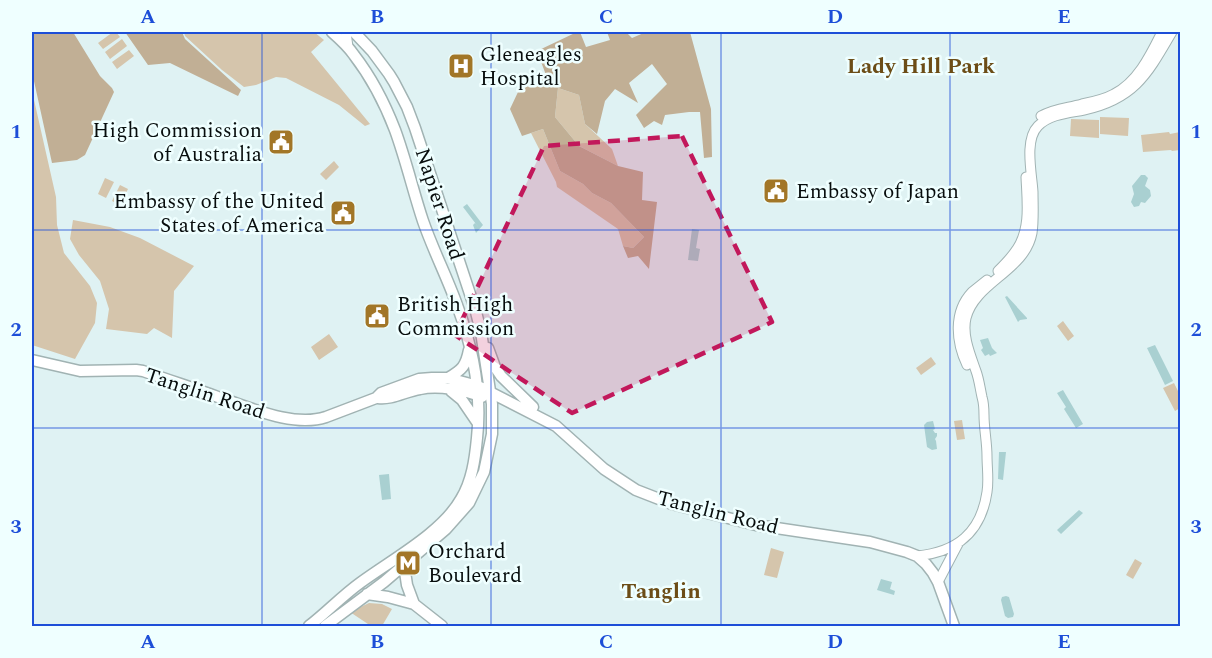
<svg xmlns="http://www.w3.org/2000/svg" width="1212" height="658" font-family="Spectral,serif">
<rect width="100%" height="100%" fill="#dff2f3"/>
<path fill="#d5c5ac" d="M 113,32 L 116,32 L 120,37 L 103,49 L 98,43 Z
M 184,32 L 314,32 L 324,40 L 311,52 L 370,124 L 365,126 L 339,105 L 286,78 L 276,77 L 256,85 L 244,87 L 222,70 L 185,36 Z
M 122,39 L 127,46 L 110,59 L 105,52 Z
M 129,50 L 134,56 L 117,69 L 112,62 Z
M 558,88 L 579,95 L 585,124 L 612,149 L 618,166 L 579,146 L 555,117 Z
M 32,91 L 56,197 L 57,225 L 64,253 L 90,286 L 97,303 L 95,323 L 75,359 L 32,345 Z
M 1100,117 L 1129,118 L 1128,136 L 1100,134 Z
M 1071,119 L 1099,120 L 1099,138 L 1070,136 Z
M 543,129 L 560,171 L 583,184 L 592,193 L 611,203 L 644,237 L 633,248 L 623,246 L 618,229 L 557,187 L 556,182 L 531,133 Z
M 1169,132 L 1170,134 L 1180,132 L 1180,150 L 1172,151 L 1171,150 L 1143,152 L 1141,135 Z
M 334,161 L 339,167 L 326,180 L 320,174 Z
M 105,178 L 114,182 L 106,198 L 98,194 Z
M 120,185 L 128,189 L 120,205 L 112,201 Z
M 73,220 L 110,227 L 140,238 L 194,266 L 174,291 L 172,338 L 154,328 L 147,334 L 106,329 L 109,309 L 100,281 L 79,255 L 70,239 Z
M 1063,321 L 1074,336 L 1068,341 L 1057,326 Z
M 329,334 L 338,347 L 319,360 L 311,347 Z
M 931,357 L 936,364 L 921,375 L 916,368 Z
M 1174,383 L 1180,395 L 1180,408 L 1175,411 L 1163,388 Z
M 962,420 L 965,439 L 957,440 L 954,421 Z
M 771,548 L 784,552 L 777,578 L 764,575 Z
M 1135,559 L 1142,563 L 1133,579 L 1126,575 Z
M 369,603 L 382,604 L 392,609 L 382,626 L 371,626 L 350,612 Z"/>
<path fill="#c1af95" d="M 32,32 L 73,32 L 100,76 L 112,88 L 114,92 L 85,155 L 77,160 L 52,163 L 32,72 Z
M 125,32 L 182,32 L 185,39 L 241,90 L 238,96 L 170,63 L 148,65 Z
M 577,32 L 580,32 L 586,47 L 610,40 L 607,32 L 626,32 L 632,38 L 646,32 L 690,32 L 711,109 L 712,157 L 704,158 L 700,112 L 689,112 L 665,115 L 662,125 L 654,121 L 644,128 L 636,115 L 667,84 L 652,64 L 629,83 L 638,103 L 615,89 L 605,101 L 597,134 L 585,124 L 579,95 L 558,88 L 555,117 L 579,146 L 618,166 L 643,172 L 642,200 L 657,202 L 649,269 L 638,256 L 628,258 L 623,246 L 633,248 L 644,237 L 611,203 L 592,193 L 583,184 L 560,171 L 543,129 L 522,136 L 510,109 L 518,92 L 546,75 L 537,51 Z"/>
<path fill="#a9d0d1" d="M 1141,175 L 1145,175 L 1148,178 L 1145,186 L 1150,190 L 1151,196 L 1145,203 L 1141,202 L 1139,206 L 1134,207 L 1131,202 L 1134,194 L 1132,186 Z
M 467,204 L 483,225 L 476,233 L 473,225 L 475,223 L 479,228 L 463,207 Z
M 692,229 L 699,230 L 696,248 L 700,249 L 698,261 L 688,260 Z
M 1007,296 L 1027,318 L 1027,319 L 1020,320 L 1018,322 L 1005,297 Z
M 988,338 L 992,348 L 997,353 L 990,356 L 989,354 L 985,356 L 981,350 L 983,348 L 980,340 Z
M 1155,345 L 1173,381 L 1165,385 L 1147,348 Z
M 1063,390 L 1083,424 L 1076,428 L 1064,409 L 1066,407 L 1057,393 Z
M 933,421 L 935,429 L 933,430 L 935,433 L 937,433 L 937,436 L 935,439 L 936,441 L 937,449 L 932,450 L 927,447 L 924,425 L 927,422 Z
M 999,452 L 1006,452 L 1003,480 L 998,479 Z
M 389,474 L 391,499 L 382,500 L 379,475 Z
M 1079,510 L 1083,513 L 1061,534 L 1057,530 Z
M 881,579 L 892,582 L 890,589 L 895,591 L 894,595 L 877,590 Z
M 1006,596 L 1009,597 L 1014,614 L 1013,617 L 1008,618 L 1005,616 L 1001,600 L 1002,597 Z"/>
<g fill="none" stroke-linecap="round" stroke-linejoin="round">
<g stroke="#a1b3b3" stroke-width="11">
<path id="secondary" d="M 346,32 L 348,47
M 1041,116 C 1055,108 1068,108 1082,104 C 1092,102 1105,99 1114,94 C 1138,82 1151,54 1162,32
M 998,271 C 1005,264 1012,257 1017,249 C 1031,228 1027,201 1026,177
M 967,365 C 956,342 953,312 972,292 C 977,288 982,284 987,280
M 917,556 C 957,552 981,533 987,492 C 989,480 987,468 987,456 C 987,442 984,429 984,415 C 984,409 984,404 982,397 C 980,388 979,379 976,371 C 970,354 962,335 966,318 C 975,282 1025,271 1032,233 C 1034,220 1033,205 1033,192 C 1032,174 1024,140 1038,126 C 1050,114 1069,113 1084,110 C 1135,99 1148,73 1172,32
M 938,582 L 958,544"/>
</g>
<g stroke="#a1b3b3" stroke-width="13">
<path id="primary" d="M 488,348 L 495,367 L 501,376 L 533,407
M 32,360 L 80,371 L 136,370 L 143,371 C 168,380 193,388 218,397 C 249,407 293,428 326,417 L 376,398 L 381,393 L 419,379 L 432,378 L 448,378 L 478,386 L 556,426 L 604,469 L 636,490 L 672,504 L 756,525 L 870,542 L 907,552 L 917,556 L 926,564 L 933,573 L 938,582 L 954,626
M 448,378 C 462,370 466,366 469,350
M 451,391 L 462,400 L 477,422
M 378,398 C 392,400 406,391 420,389 C 439,385 464,390 482,397
M 401,562 L 404,565 L 407,585 L 414,604
M 367,594 L 388,597 L 414,604 L 442,626
M 309,626 C 326,613 342,596 360,583 C 391,560 442,533 461,499 C 472,481 475,459 477,438 C 482,393 473,348 457,305 C 447,277 433,250 423,221 C 413,191 406,160 395,130 C 385,104 371,77 354,55 C 348,46 340,39 332,32
M 325,626 L 384,582 L 446,529 L 469,503 L 484,472 L 492,434 L 492,404 L 481,332 L 476,312 L 415,128 L 407,107 L 394,82 L 389,74 L 372,51 L 354,32"/>
</g>
<use href="#secondary" stroke="#fff" stroke-width="9"/>
<use href="#primary" stroke="#fff" stroke-width="10"/>
</g>
<path fill="#c2185b" fill-opacity="0.2" stroke="#c2185b" stroke-width="4.5" stroke-dasharray="12 8" stroke-linejoin="round" d="M 682,136 L 772,322 L 572,413 L 455,335 L 544,146 Z"/>
<path fill="none" stroke="#1d4ed8" stroke-width="1.5" stroke-opacity="0.55" d="M 262,32 L 262,626M 491,32 L 491,626M 721,32 L 721,626M 950,32 L 950,626M 32,230 L 1180,230M 32,428 L 1180,428"/>
<defs>
<g id="hospital-square" transform="scale(1.35)"><rect x="-9" y="-9" width="18" height="18" rx="4" fill="#a27627" stroke="#efffff"/><path d="M-5-5h3v3.5h4V-5h3V5h-3V1.5h-4V5h-3Z" fill="#fff"/></g>
<g id="civic-square" transform="scale(1.35)"><rect x="-9" y="-9" width="18" height="18" rx="4" fill="#a27627" stroke="#efffff"/><path d="M-.6-6.5H3V-4.5H.6V-3L4-1V1h2V6H-6V1h2V-1L-.6-3ZM-1.2 2.5V6h2.4V2.5Z" fill="#fff"/></g>
<g id="metro-square" transform="scale(1.35)"><rect x="-9" y="-9" width="18" height="18" rx="4" fill="#a27627" stroke="#efffff"/><path d="M-5.5 5V-5H-3L0 0L3-5H5.5V5H3V-.5L0 4L-3-.5V5Z" fill="#fff"/></g>
</defs>
<g fill-rule="evenodd">
<use href="#hospital-square" x="461" y="66"/>
<use href="#civic-square" x="281" y="142"/>
<use href="#civic-square" x="776" y="191"/>
<use href="#civic-square" x="343" y="213"/>
<use href="#civic-square" x="377" y="316"/>
<use href="#metro-square" x="408" y="563"/>
</g>
<g text-anchor="middle" stroke-width="5" stroke-linejoin="round" paint-order="stroke">
<g font-size="21" fill="#070d0d" stroke="#efffff" text-anchor="start">
<text x="480" y="61">Gleneagles<tspan x="480" dy="24">Hospital</tspan></text>
<text x="262" y="137" text-anchor="end">High Commission<tspan x="262" dy="24">of Australia</tspan></text>
<text x="796" y="198">Embassy of Japan</text>
<text x="324" y="208" text-anchor="end">Embassy of the United<tspan x="324" dy="24">States of America</tspan></text>
<text x="397" y="311">British High<tspan x="397" dy="24">Commission</tspan></text>
<text x="428" y="558">Orchard<tspan x="428" dy="24">Boulevard</tspan></text>
</g>
<g font-size="21" fill="#070d0d" stroke="#efffff">
<text transform="translate(440 204) rotate(72)" y="7">Napier Road</text>
<text transform="translate(205 393) rotate(18)" y="7">Tanglin Road</text>
<text transform="translate(718 512) rotate(14)" y="7">Tanglin Road</text>
</g>
<g font-size="22" font-weight="bold" fill="#6c4d17" stroke="#efffff">
<text x="921" y="73">Lady Hill Park</text>
<text x="661" y="598">Tanglin</text>
</g>
</g>
<rect width="1212" height="658" fill="none" stroke="#efffff" stroke-width="66"/>
<rect x="33" y="33" width="1146" height="592" fill="none" stroke="#1d4ed8" stroke-width="2"/>
<g font-size="20" text-anchor="middle" font-weight="bold" fill="#1d4ed8">
<text x="148" y="23">A</text>
<text x="377" y="23">B</text>
<text x="606" y="23">C</text>
<text x="835" y="23">D</text>
<text x="1064" y="23">E</text>
<text x="16" y="138">1</text>
<text x="1196" y="138">1</text>
<text x="16" y="336">2</text>
<text x="1196" y="336">2</text>
<text x="16" y="533">3</text>
<text x="1196" y="533">3</text>
<text x="148" y="648">A</text>
<text x="377" y="648">B</text>
<text x="606" y="648">C</text>
<text x="835" y="648">D</text>
<text x="1064" y="648">E</text>
</g>
</svg>
